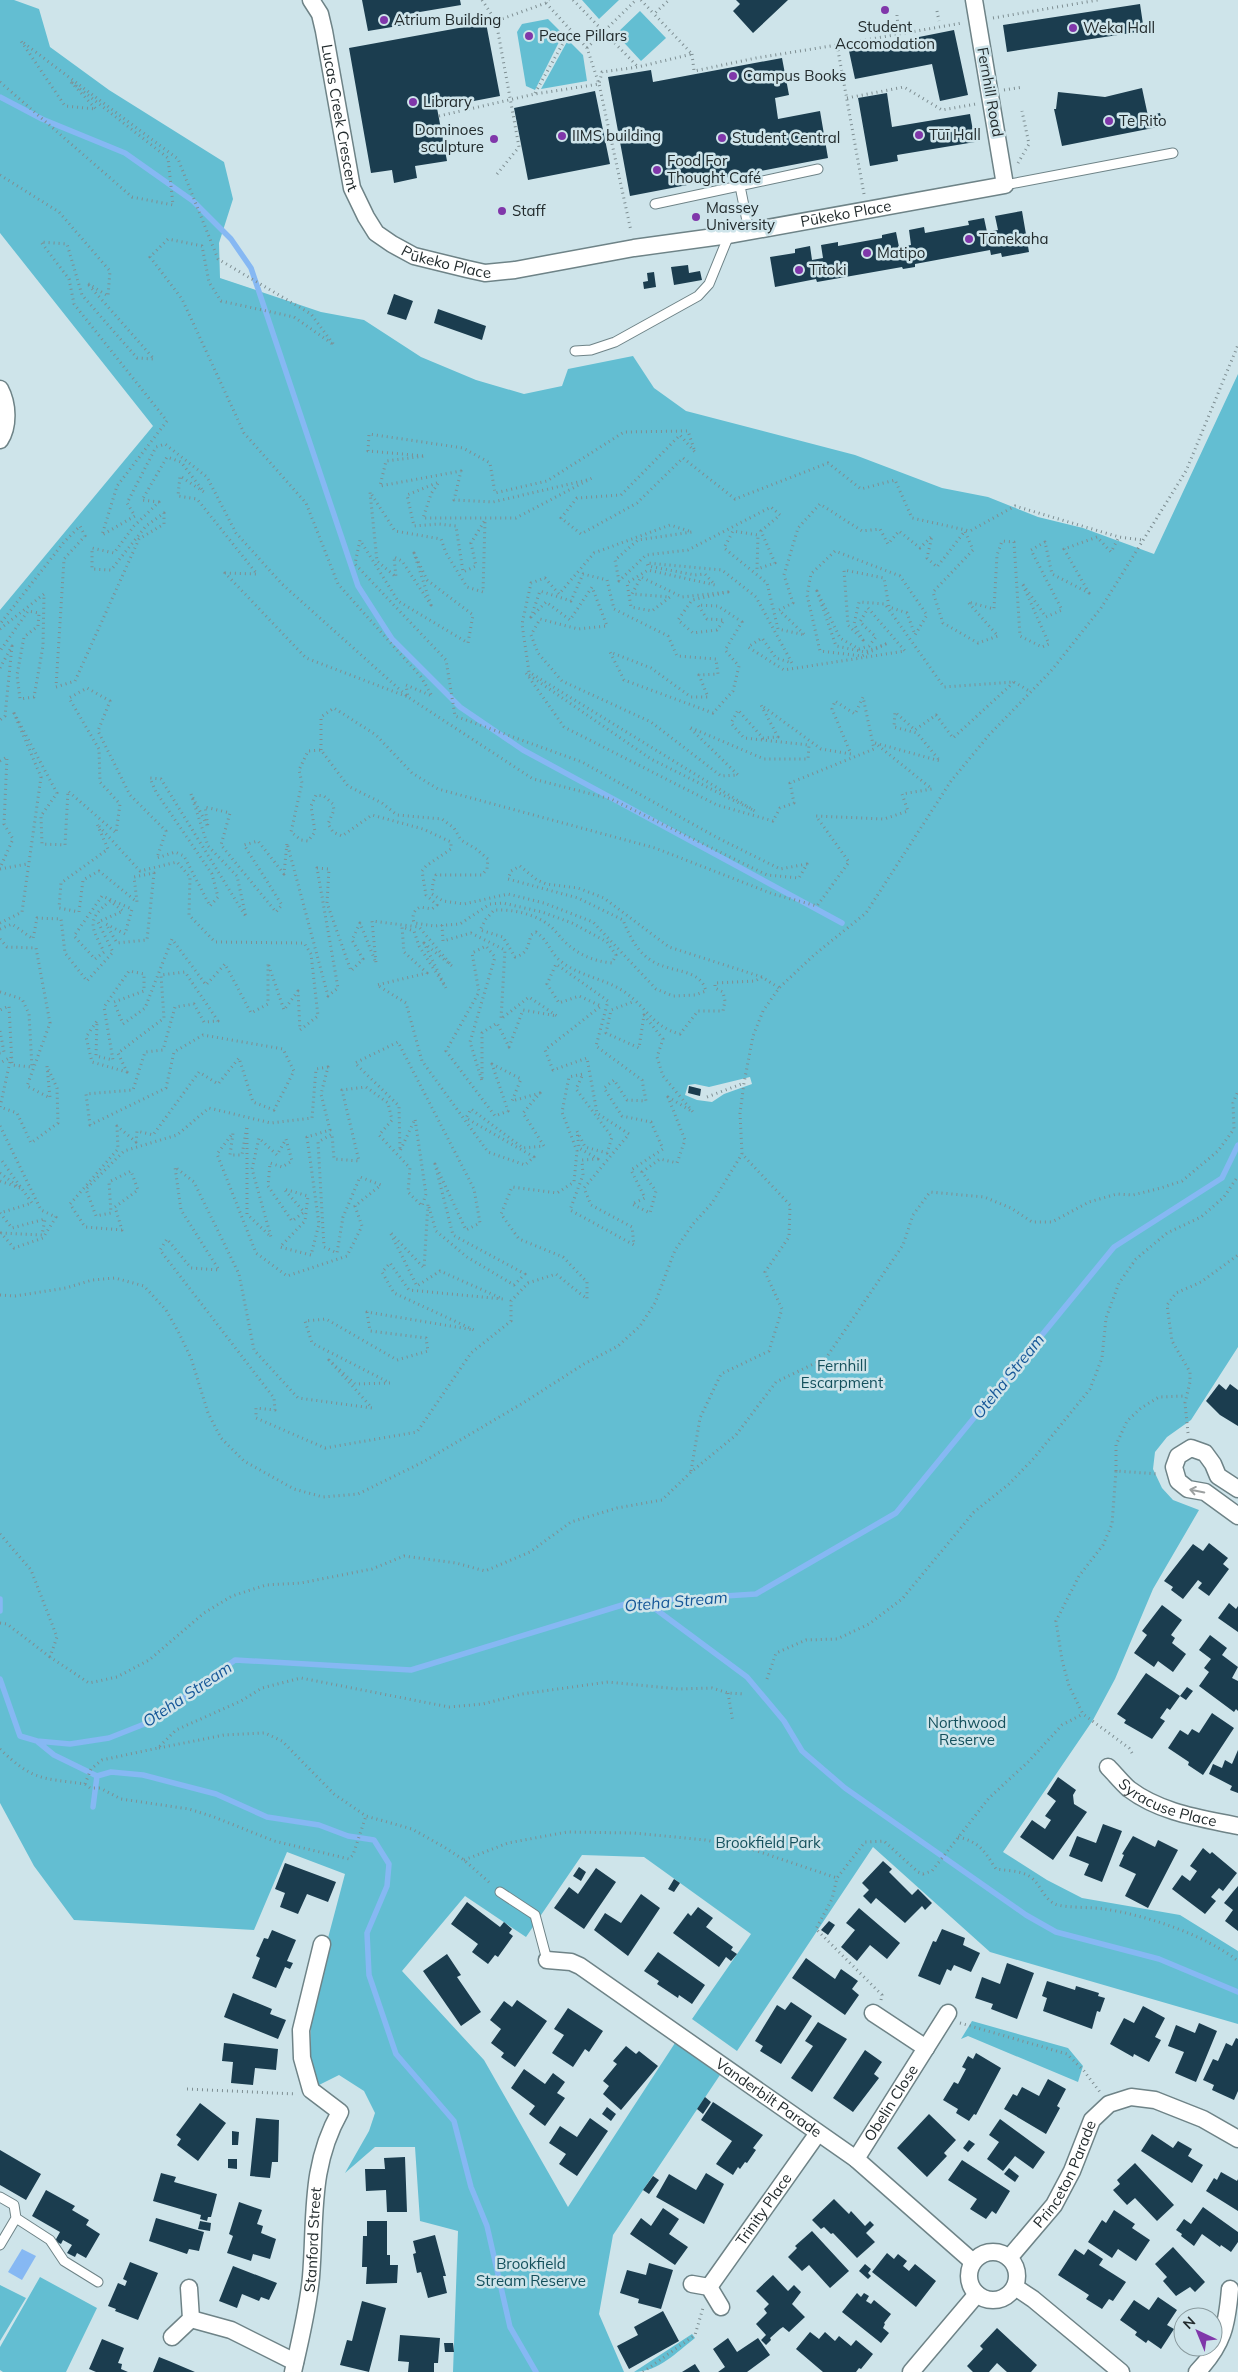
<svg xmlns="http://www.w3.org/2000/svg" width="1238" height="2372" font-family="Mulish,sans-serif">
<rect width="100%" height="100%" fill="#cee4ea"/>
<path fill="#63bed2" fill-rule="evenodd" d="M 0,0 L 14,0 L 39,9 L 50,47 L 109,90 L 224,162 L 233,199 L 219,243 L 220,278 L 321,312 L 364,320 L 421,357 L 476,380 L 524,394 L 562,386 L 568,369 L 633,356 L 654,388 L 686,411 L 855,455 L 942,488 L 988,497 L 1038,517 L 1083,528 L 1154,554 L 1238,374 L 1238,1347 L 1191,1420 L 1167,1437 L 1155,1452 L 1153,1469 L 1162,1488 L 1173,1500 L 1199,1510 L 1153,1589 L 1115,1679 L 1093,1720 L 1003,1852 L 1047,1880 L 1082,1898 L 1180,1915 L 1238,1951 L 1238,2024 L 990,1952 L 873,1847 L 737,2051 L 692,2019 L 751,1934 L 644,1857 L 582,1855 L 526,1937 L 465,1896 L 402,1971 L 484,2060 L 568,2207 L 675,2043 L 720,2075 L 613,2235 L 599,2314 L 624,2372 L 453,2372 L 458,2231 L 420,2221 L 415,2147 L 375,2147 L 345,2173 L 369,2131 L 375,2113 L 364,2091 L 339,2075 L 315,2087 L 310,2075 L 311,2002 L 345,1874 L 287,1852 L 254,1930 L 74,1920 L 34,1866 L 0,1803 L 0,610 L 153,426 L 0,233 ZM 750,1077 L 752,1084 L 724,1094 L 712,1102 L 697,1100 L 685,1095 L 688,1085 L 695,1084 L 709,1087 Z
M 582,0 L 619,0 L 599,19 Z
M 640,11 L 666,38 L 641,61 L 616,34 Z
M 548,19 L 563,34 L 535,90 L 526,86 L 517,32 L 522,24 Z
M 568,40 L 583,55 L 587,81 L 541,89 Z
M 972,2021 L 1068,2048 L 1083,2066 L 1078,2082 L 968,2036 L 961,2039 Z
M 40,2277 L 97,2308 L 66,2372 L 3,2372 L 0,2370 L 0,2347 Z
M 0,2285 L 26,2298 L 0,2341 Z
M 692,2334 L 695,2338 C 677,2352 658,2372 634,2372 Z"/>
<path fill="#86b8f3" d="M 22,2249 L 36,2256 L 22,2280 L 8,2272 Z"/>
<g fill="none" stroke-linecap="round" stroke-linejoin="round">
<path stroke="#86b8f3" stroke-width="5.5" d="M 0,97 L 42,119 L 125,153 L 193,201 L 231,239 L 251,268 L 358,586 L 392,639 L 460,707 L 523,750 L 842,923
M 0,1599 L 0,1611
M 646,1602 L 747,1677 L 784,1721 L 802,1751 L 845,1788 L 1026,1915 L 1056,1932 L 1159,1959 L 1238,1992
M 0,1679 L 20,1736 L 37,1741 L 70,1744 L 109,1738 L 152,1721 L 235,1660 L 411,1670 L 632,1602 L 756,1594 L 896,1513 L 1114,1247 L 1222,1178 L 1238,1145
M 38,1742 L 54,1755 L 97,1776 L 111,1772 L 143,1775 L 216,1794 L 267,1817 L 319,1825 L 348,1836 L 374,1840 L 389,1864 L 387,1886 L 367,1933 L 369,1975 L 396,2054 L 454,2121 L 471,2187 L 487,2226 L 510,2327 L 536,2372
M 93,1807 L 97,1776"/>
</g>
<path fill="#1b3d4f" d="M 362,0 L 460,0 L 461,5 L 402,15 L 404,25 L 368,31 Z
M 736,0 L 788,0 L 753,33 L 733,11 L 740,4 Z
M 1140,4 L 1144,31 L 1007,52 L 1003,25 Z
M 486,23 L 500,96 L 437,108 L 447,161 L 415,166 L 417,178 L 394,183 L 392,170 L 371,173 L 349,48 Z
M 954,30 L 968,95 L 940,101 L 932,64 L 855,79 L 849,51 Z
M 782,58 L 789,95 L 775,98 L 778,119 L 820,111 L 828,158 L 630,196 L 608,77 L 651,70 L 653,82 Z
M 1142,88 L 1148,116 L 1160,113 L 1163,126 L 1062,146 L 1054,109 L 1056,109 L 1058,92 L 1105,97 Z
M 595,91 L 610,164 L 528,180 L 514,108 Z
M 887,93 L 892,127 L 970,114 L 975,142 L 897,155 L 898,161 L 870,166 L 858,98 Z
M 1022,211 L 1029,252 L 1002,257 L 1001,253 L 991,255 L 990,250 L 915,264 L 915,267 L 903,269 L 902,267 L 817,282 L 816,279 L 775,287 L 770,257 L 795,253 L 795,249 L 810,246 L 812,260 L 823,258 L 821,245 L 838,242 L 838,246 L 882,238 L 882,235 L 896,232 L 899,247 L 911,245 L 909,230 L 924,227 L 925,233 L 969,225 L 968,221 L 984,218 L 987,232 L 998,230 L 995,216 Z
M 688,265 L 689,273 L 700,271 L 702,280 L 674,285 L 671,267 Z
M 654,272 L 656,287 L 644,289 L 643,282 L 648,281 L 647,273 Z
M 394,294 L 413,301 L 406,320 L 387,314 Z
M 438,309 L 486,326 L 482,340 L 434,323 Z
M 689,1086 L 701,1089 L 700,1096 L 688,1093 Z
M 1219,1384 L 1226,1390 L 1230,1384 L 1238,1390 L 1238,1426 L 1220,1415 L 1206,1401 Z
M 1209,1543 L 1228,1558 L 1223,1564 L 1229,1569 L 1209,1596 L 1198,1588 L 1202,1583 L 1198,1580 L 1183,1599 L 1171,1590 L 1173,1587 L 1164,1581 L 1193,1544 L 1203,1551 Z
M 1229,1603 L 1236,1609 L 1238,1606 L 1238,1632 L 1218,1618 Z
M 1162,1605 L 1182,1620 L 1171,1635 L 1175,1638 L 1172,1643 L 1186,1654 L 1173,1672 L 1158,1661 L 1154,1667 L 1134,1653 L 1147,1635 L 1142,1631 Z
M 1210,1635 L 1227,1648 L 1222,1655 L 1238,1667 L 1232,1678 L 1238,1681 L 1238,1711 L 1236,1709 L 1234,1712 L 1199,1686 L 1209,1672 L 1204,1668 L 1211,1659 L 1199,1650 Z
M 1146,1673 L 1180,1696 L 1170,1710 L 1167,1708 L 1160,1718 L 1165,1721 L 1152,1739 L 1124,1723 L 1126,1720 L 1117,1714 Z
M 1187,1687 L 1193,1691 L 1186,1700 L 1180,1696 Z
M 1212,1713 L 1234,1728 L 1203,1775 L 1188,1765 L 1189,1762 L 1168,1748 L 1180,1730 L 1188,1735 L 1192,1729 L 1199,1733 Z
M 1238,1750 L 1238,1793 L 1230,1790 L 1232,1786 L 1209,1774 L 1213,1764 L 1222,1768 L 1225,1760 L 1232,1764 Z
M 1058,1777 L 1076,1790 L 1073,1795 L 1074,1804 L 1087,1812 L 1053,1860 L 1020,1837 L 1032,1820 L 1045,1829 L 1051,1820 L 1045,1816 L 1056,1801 L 1047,1794 Z
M 1103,1824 L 1122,1831 L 1102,1882 L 1084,1875 L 1089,1864 L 1069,1856 L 1077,1836 L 1096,1843 Z
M 1133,1836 L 1155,1847 L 1158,1840 L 1178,1850 L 1148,1908 L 1125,1896 L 1136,1874 L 1119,1866 L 1124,1855 L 1122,1854 Z
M 1203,1848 L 1210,1854 L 1212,1852 L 1237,1873 L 1223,1891 L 1219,1888 L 1211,1897 L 1216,1901 L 1205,1914 L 1172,1889 L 1182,1875 L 1190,1881 L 1197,1871 L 1190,1866 Z
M 883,1861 L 892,1869 L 889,1872 L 912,1895 L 918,1889 L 932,1903 L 925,1910 L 922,1906 L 905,1923 L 876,1898 L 871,1904 L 863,1896 L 869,1890 L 862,1883 Z
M 285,1863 L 336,1882 L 328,1902 L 307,1894 L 298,1914 L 280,1907 L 285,1893 L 275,1889 Z
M 579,1867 L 586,1872 L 581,1881 L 573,1876 Z
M 596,1868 L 616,1882 L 584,1929 L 554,1908 L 569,1887 L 578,1894 Z
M 674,1879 L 680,1883 L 674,1892 L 668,1889 Z
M 1238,1886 L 1238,1931 L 1225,1921 L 1233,1910 L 1224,1903 Z
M 641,1894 L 660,1908 L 628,1956 L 594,1930 L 605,1913 L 621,1923 Z
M 467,1902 L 500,1927 L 504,1922 L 512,1929 L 509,1933 L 513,1936 L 498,1957 L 495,1955 L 488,1964 L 472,1952 L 478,1944 L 451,1924 Z
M 698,1907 L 713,1918 L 706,1927 L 733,1947 L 731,1950 L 737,1954 L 731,1961 L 726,1957 L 719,1967 L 673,1933 L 688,1913 L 691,1916 Z
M 859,1908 L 900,1943 L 887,1959 L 870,1945 L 857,1961 L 841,1947 L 855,1930 L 846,1923 Z
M 829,1921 L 835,1925 L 828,1935 L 821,1930 Z
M 942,1929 L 965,1938 L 963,1945 L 980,1953 L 971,1972 L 954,1965 L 951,1971 L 947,1969 L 940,1985 L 918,1976 L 933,1941 L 936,1942 Z
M 272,1930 L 296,1940 L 287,1961 L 293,1963 L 290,1969 L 285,1967 L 276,1988 L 252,1978 L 260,1958 L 256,1956 L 264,1938 L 268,1939 Z
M 658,1952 L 705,1985 L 692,2004 L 679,1995 L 678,1998 L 657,1984 L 659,1981 L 644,1971 Z
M 447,1954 L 461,1975 L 457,1977 L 481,2012 L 461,2026 L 423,1971 Z
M 806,1958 L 835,1979 L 841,1969 L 858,1981 L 852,1989 L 859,1995 L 845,2015 L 792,1978 Z
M 1007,1963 L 1034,1973 L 1017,2019 L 991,2009 L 993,2004 L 975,1998 L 982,1977 L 1000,1984 Z
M 1047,1981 L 1075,1990 L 1076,1986 L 1099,1993 L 1098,1996 L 1105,1998 L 1100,2012 L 1097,2011 L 1092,2029 L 1043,2011 L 1047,1998 L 1042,1996 Z
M 233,1993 L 272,2009 L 270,2014 L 286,2020 L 278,2039 L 224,2017 Z
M 517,2000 L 547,2021 L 515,2067 L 501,2057 L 504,2053 L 491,2043 L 501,2029 L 490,2020 L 504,2001 L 512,2007 Z
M 791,2002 L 812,2016 L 781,2064 L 760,2051 L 763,2046 L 755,2041 L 777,2005 L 785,2010 Z
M 1143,2006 L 1165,2018 L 1155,2037 L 1161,2040 L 1149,2062 L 1134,2054 L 1133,2057 L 1110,2044 L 1124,2018 L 1134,2023 Z
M 568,2008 L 603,2031 L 589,2052 L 585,2049 L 573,2067 L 552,2053 L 564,2035 L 554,2029 Z
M 818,2022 L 847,2039 L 812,2092 L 791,2078 L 813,2046 L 805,2041 Z
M 1199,2023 L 1217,2031 L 1196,2082 L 1175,2073 L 1184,2052 L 1168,2046 L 1176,2025 L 1195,2033 Z
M 1236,2038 L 1238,2039 L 1238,2091 L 1234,2100 L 1212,2090 L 1214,2085 L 1203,2080 L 1213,2059 L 1218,2061 L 1226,2043 L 1232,2046 Z
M 224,2043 L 278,2049 L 276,2070 L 255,2068 L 253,2085 L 231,2083 L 233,2062 L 222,2061 Z
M 626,2046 L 636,2054 L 639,2051 L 658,2066 L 621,2110 L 603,2094 L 609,2086 L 603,2081 L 617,2064 L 613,2061 Z
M 865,2050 L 882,2062 L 874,2074 L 879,2078 L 853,2112 L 833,2098 Z
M 976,2053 L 1001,2068 L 976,2115 L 974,2114 L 969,2121 L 956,2113 L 958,2109 L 943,2100 L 954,2082 L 958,2084 L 966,2069 L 962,2067 L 968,2056 L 973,2059 Z
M 524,2069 L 545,2084 L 553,2073 L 565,2082 L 557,2093 L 565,2098 L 545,2126 L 529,2114 L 535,2106 L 511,2088 Z
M 1048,2079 L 1066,2089 L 1057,2106 L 1060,2108 L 1046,2134 L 1004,2109 L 1013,2094 L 1017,2096 L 1022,2087 L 1039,2096 Z
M 705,2097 L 711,2102 L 703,2114 L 697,2109 Z
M 713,2102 L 763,2135 L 753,2148 L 756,2150 L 747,2163 L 745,2162 L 740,2169 L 738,2167 L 733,2175 L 716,2164 L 732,2141 L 701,2120 Z
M 200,2103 L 226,2123 L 198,2161 L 177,2145 L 181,2139 L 176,2135 Z
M 607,2107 L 616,2114 L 611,2121 L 602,2114 Z
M 929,2114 L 956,2140 L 944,2153 L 947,2156 L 927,2177 L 897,2148 Z
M 256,2118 L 279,2120 L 278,2162 L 272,2162 L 270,2178 L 250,2176 Z
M 590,2118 L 608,2131 L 577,2176 L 559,2164 L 566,2154 L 549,2143 L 560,2126 L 577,2137 Z
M 1000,2119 L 1045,2152 L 1033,2169 L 1015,2156 L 1003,2171 L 987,2159 L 999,2142 L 989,2135 Z
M 232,2131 L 239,2132 L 238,2145 L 232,2145 Z
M 1152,2134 L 1173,2148 L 1178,2141 L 1192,2149 L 1188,2156 L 1203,2165 L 1192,2183 L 1141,2151 Z
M 969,2140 L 975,2144 L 968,2152 L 963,2148 Z
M 0,2150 L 41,2174 L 26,2200 L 0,2185 Z
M 405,2157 L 407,2212 L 387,2212 L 386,2190 L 366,2191 L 365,2169 L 385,2169 L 384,2158 Z
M 228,2159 L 237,2159 L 237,2169 L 228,2168 Z
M 962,2160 L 1010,2191 L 996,2214 L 992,2211 L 986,2219 L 970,2209 L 977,2199 L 948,2180 Z
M 1135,2163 L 1174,2205 L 1157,2221 L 1135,2198 L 1127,2205 L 1113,2190 L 1120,2184 L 1117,2180 Z
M 1009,2168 L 1019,2176 L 1015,2182 L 1004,2174 Z
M 1221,2172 L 1237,2181 L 1238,2179 L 1238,2211 L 1206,2191 L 1214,2178 L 1217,2180 Z
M 161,2173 L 176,2177 L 174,2182 L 217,2194 L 211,2217 L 208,2217 L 207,2221 L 200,2219 L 201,2215 L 153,2201 Z
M 706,2173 L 724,2184 L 704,2224 L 656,2197 L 669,2174 L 696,2190 Z
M 653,2176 L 659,2180 L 649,2194 L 643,2190 Z
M 46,2190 L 75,2206 L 72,2210 L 89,2220 L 86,2225 L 100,2234 L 86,2258 L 77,2253 L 75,2257 L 67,2253 L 72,2245 L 63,2240 L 61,2244 L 55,2241 L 60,2232 L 32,2216 Z
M 834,2199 L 849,2214 L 851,2211 L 865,2226 L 870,2221 L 874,2225 L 866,2233 L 875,2242 L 857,2258 L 833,2233 L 831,2234 L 824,2227 L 821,2229 L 812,2220 Z
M 239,2202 L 262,2210 L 257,2224 L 263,2226 L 261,2233 L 276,2239 L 270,2259 L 253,2254 L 251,2261 L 227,2253 L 233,2236 L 229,2234 Z
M 1203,2207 L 1238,2232 L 1238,2242 L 1231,2252 L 1221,2245 L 1220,2247 L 1202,2234 L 1194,2246 L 1181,2236 L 1182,2234 L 1176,2230 L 1184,2219 L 1191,2224 Z
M 663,2208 L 679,2219 L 669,2234 L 688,2247 L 675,2265 L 630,2234 L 641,2218 L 651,2226 Z
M 1114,2210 L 1135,2224 L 1132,2228 L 1150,2240 L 1136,2261 L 1118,2249 L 1112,2258 L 1088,2242 L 1102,2220 L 1106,2223 Z
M 156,2218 L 204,2232 L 199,2251 L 189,2249 L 187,2254 L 149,2241 Z
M 200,2221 L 211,2223 L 210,2231 L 198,2229 Z
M 367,2221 L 387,2221 L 387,2255 L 390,2255 L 390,2265 L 398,2265 L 397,2283 L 366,2284 L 367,2267 L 362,2267 L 363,2236 L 367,2236 Z
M 812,2231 L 849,2271 L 830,2288 L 809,2265 L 802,2271 L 788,2257 L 797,2248 L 795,2246 Z
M 435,2235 L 446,2276 L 443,2276 L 447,2293 L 428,2298 L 421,2272 L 417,2273 L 413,2254 L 416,2253 L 413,2241 Z
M 1173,2247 L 1205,2282 L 1195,2292 L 1190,2287 L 1176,2296 L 1163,2281 L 1167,2277 L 1155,2264 Z
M 1075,2249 L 1084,2255 L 1088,2249 L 1103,2259 L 1099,2265 L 1126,2282 L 1113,2301 L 1109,2299 L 1102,2309 L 1086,2299 L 1089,2295 L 1058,2275 Z
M 887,2253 L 894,2259 L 898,2254 L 907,2261 L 903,2266 L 909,2271 L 915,2264 L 936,2281 L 916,2307 L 872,2272 Z
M 130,2262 L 158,2273 L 138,2320 L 115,2311 L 116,2309 L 108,2306 L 118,2283 L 125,2286 L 127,2281 L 123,2279 Z
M 649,2263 L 673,2270 L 661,2309 L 638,2303 L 639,2299 L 620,2293 L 627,2270 L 646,2275 Z
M 865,2264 L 871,2269 L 868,2273 L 871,2276 L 868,2279 L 859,2271 Z
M 233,2266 L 277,2283 L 269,2300 L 261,2297 L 259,2301 L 242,2294 L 237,2308 L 219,2301 Z
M 773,2275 L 788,2291 L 794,2285 L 801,2292 L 792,2304 L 805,2317 L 789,2332 L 783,2327 L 780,2329 L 770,2338 L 771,2340 L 766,2345 L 761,2340 L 766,2335 L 756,2324 L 767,2313 L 764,2309 L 769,2304 L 756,2291 Z
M 857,2293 L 861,2297 L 864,2293 L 869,2296 L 866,2301 L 871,2304 L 874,2300 L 891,2314 L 884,2323 L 885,2324 L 883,2328 L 889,2333 L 881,2343 L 842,2312 Z
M 1158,2297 L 1177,2310 L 1167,2325 L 1174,2329 L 1161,2349 L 1148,2340 L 1146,2343 L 1135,2335 L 1137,2332 L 1120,2320 L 1134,2300 L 1149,2310 Z
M 362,2301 L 386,2308 L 369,2372 L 340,2365 L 347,2340 L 352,2341 Z
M 663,2311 L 679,2341 L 629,2369 L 617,2346 L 638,2335 L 634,2327 Z
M 997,2328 L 1037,2365 L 1031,2372 L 1007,2372 L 997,2363 L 989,2372 L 973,2372 L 967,2366 L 983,2349 L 980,2346 Z
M 810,2332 L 819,2339 L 825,2332 L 835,2341 L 839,2336 L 851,2346 L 856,2340 L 873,2354 L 861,2369 L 859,2368 L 856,2372 L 823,2372 L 796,2349 Z
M 400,2335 L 440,2338 L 438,2363 L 434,2363 L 434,2372 L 408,2372 L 409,2362 L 398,2361 Z
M 728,2338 L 737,2352 L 758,2338 L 770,2355 L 747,2372 L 718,2372 L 725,2367 L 713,2349 Z
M 102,2339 L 124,2348 L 118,2363 L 122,2364 L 121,2369 L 128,2372 L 96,2372 L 89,2369 Z
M 444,2343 L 453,2343 L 454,2352 L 445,2352 Z
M 159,2357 L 169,2361 L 195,2372 L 153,2372 Z
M 695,2364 L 700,2372 L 682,2372 Z"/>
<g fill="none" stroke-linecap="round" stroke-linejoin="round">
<g stroke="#6e8387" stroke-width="11">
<path id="service" d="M 1005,185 L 1173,153
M 740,186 L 749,231
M 655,204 L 818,169
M 575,351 L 591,350 L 615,342 L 698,296 L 709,284 L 729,235
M 500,1892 L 535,1915 L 547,1960
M 0,2197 L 14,2205 L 16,2218 L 50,2240 L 64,2261 L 98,2282
M 0,2245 L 16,2218"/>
</g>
<g stroke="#6e8387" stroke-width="19">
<g id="minor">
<path id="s1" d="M 311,0 L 320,14 L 324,31 L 352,188 L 366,217 L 376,233 L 392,244 L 414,256 L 467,269 L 485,273 L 515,270 L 634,248 L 729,235 L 1005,185 L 974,0"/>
<path d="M 0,389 C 8,404 9,426 0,440"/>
<path d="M 1238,1489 L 1218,1476 L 1213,1464 L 1205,1453 L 1191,1448 L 1178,1456 L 1174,1467 L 1178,1481 L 1188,1489 L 1205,1492 L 1238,1516"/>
<path id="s2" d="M 1108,1767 C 1115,1774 1121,1782 1129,1789 C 1161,1813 1200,1818 1238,1826"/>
<path id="s3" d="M 547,1960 L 571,1962 L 580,1966 L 856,2159 L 973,2262"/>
<path d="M 873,2013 L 926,2048"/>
<path id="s4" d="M 856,2159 L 948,2013"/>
<circle cx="993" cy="2276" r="24"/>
<path id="s5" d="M 1009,2258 L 1054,2205 L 1072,2171 L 1092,2120 L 1109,2104 L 1131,2097 L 1155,2100 L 1203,2119 L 1238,2139"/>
<path d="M 692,2284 L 709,2287 L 721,2307"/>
<path id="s6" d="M 709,2287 L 818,2133"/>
<path d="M 1015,2287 L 1033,2299 L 1121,2372"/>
<path d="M 191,2319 L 231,2330 L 295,2362"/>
<path d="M 172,2337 L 191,2319 L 189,2288"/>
<path id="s7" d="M 293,2372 C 300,2341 308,2309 311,2277 C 316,2218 309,2167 340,2112 L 311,2090 L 302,2058 L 301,2030 L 322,1944"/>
<path d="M 911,2372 L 977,2294"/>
<path d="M 1197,2372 C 1223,2345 1227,2325 1230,2289"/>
</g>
</g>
<path stroke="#7e8e92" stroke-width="3" stroke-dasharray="1 4" stroke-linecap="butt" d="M 482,0 L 496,21
M 573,0 L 638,67
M 641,0 L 654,14
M 546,3 L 587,48 L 599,84 L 631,231
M 937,11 L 939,21
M 897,15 L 898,27
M 993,18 L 1098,0
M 587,48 L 636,0
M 692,54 L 694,71 L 756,58 L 837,45
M 0,82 L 132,197 L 173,205 L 168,158 L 70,81 L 96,109 L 65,106 L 21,41 L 178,159 L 218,259 L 311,314 L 334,345 L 294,317 L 221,301 L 209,282 L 202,246 L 168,239 L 150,257 L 182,299 L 244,433 L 306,503 L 338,584 L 421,677 L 432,696 L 406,685 L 408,697 L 533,779 L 611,799 L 767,875 L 799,878 L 807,864 L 780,869 L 716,837 L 582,762 L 455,716 L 446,660 L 355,564 L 360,540 L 398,601 L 468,643 L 473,615 L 427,580 L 414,553 L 431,605 L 402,561 L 394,557 L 396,577 L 377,561 L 370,492 L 395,531 L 441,539 L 446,553 L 467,587 L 483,592 L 485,520 L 471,543 L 476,566 L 463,572 L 456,526 L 439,524 L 414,526 L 407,495 L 439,482 L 431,494 L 423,518 L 516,518 L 592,478
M 1004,90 L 1023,87
M 535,93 L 571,29
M 847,98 L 904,87 L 942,110 L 976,104
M 439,116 L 535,94 L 599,84 L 602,72 L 638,67 L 692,54 L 654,14 L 669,0
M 1018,163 L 1029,144 L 1022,111
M 497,174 L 519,147 L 496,21 L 546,3 L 549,0
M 0,175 L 59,212 L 110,271 L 108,296 L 87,283 L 154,359 L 137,358 L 82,295 L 67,244 L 41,242 L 69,279 L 74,304 L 167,421 L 117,486 L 102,535 L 135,516 L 127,503 L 156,447 L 165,444 L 207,477 L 236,533 L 282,584 L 408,697 L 306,658 L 225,573 L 257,574 L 197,499 L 178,496 L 180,476 L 204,492 L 181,462 L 167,457 L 142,500 L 159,502 L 134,526 L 114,553 L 92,548 L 92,569 L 111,570 L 146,526 L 164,513 L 164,524 L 139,539 L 75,681 L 56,687 L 64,559 L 85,536 L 80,526 L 64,542 L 0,624
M 864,194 L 837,45 L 962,23
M 587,480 L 493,502 L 454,500 L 461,471 L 380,486 L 386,461 L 425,456 L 368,451 L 369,434 L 463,448 L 490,463 L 495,493 L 547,481 L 624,432 L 688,431 L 695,452 L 680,435 L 621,495 L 577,498 L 561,518 L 581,534 L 637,503 L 683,458 L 735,499 L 828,463 L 861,489 L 895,480 L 912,518 L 970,531 L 1015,506 L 1119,537 L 1142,540
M 0,629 L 44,594 L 43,646 L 34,697 L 20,699 L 17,675 L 24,637 L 38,626 L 39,613 L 28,611 L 0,651
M 0,668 L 12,646 L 5,716 L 0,720
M 529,675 L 651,759 L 755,811 L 529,672 L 522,624 L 531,583 L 545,578 L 559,594 L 594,553 L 670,525 L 692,532 L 638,540 L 615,560 L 619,581 L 646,555 L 688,550 L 771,507 L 780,515 L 761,531 L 775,563 L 757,569 L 758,535 L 733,531 L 724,548 L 767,583 L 778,629 L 805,635 L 779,610 L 793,603 L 784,575 L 798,528 L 820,504 L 862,531 L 880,529 L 888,544 L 899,531 L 920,548 L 932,536 L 927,558 L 937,567 L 965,531 L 973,550 L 933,592 L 943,623 L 978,643 L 998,636 L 968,602 L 994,609 L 997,555 L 1002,541 L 1014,542 L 1020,636 L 1042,647 L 1049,644 L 1022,583 L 1046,617 L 1062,610 L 1031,550 L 1045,542 L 1052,574 L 1089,593 L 1064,549 L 1097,537 L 1111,552 L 1119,537
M 1014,682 L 1031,692
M 321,750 L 321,717 L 334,708 L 376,735 L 412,773 L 438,789 L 655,848 L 773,894 L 817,906 L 849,862 L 816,816 L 884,819 L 908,811 L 902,794 L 932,789 L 875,743 L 940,761 L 917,733 L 894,727 L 895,712 L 915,730 L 936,715 L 953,738 L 1014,682 L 944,687 L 885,604 L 859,602 L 854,624 L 863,640 L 848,625 L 844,570 L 884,578 L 889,607 L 907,613 L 915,635 L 927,615 L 900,576 L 835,551 L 811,574 L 807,595 L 820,651 L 862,656 L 888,643 L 865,652 L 836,646 L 817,591 L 840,638 L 859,649 L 869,646 L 876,637 L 860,622 L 868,608 L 905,651 L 784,670 L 748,647 L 762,638 L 776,658 L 792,663 L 756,597 L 722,570 L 647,563 L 648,566 L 695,575 L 705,574 L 715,585 L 648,570 L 627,583 L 631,607 L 652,611 L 670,597 L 632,594 L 641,577 L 682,597 L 728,592 L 692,600 L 678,620 L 693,633 L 717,630 L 724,620 L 707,619 L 698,605 L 718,606 L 742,622 L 725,650 L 739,666 L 733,691 L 713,713 L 624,680 L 610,652 L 651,668 L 691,697 L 708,697 L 699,675 L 718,674 L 716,659 L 677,656 L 668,636 L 614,609 L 607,580 L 583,574 L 571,601 L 540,591 L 531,617 L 546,602 L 570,620 L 592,587 L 607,626 L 578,629 L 540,619 L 531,635 L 538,653 L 562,681 L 651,722 L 721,776 L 738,775 L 689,727 L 764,759 L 808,759 L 809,745 L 744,738 L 731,723 L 738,710 L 763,738 L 778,737 L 761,705 L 821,749 L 851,754 L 832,709 L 835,701 L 855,714 L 863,697 L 874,749 L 790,783 L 794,803 L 780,808 L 773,821 L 717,805 L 564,727 L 526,673
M 0,761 L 7,757 L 4,824 L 13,839 L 0,868
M 0,869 L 27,864
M 0,923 L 22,912 L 41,777 L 13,711 L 57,793 L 41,816 L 42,844 L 65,845 L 68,791 L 116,833 L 120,804 L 100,782 L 99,749 L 69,698 L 87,688 L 110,701 L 98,731 L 130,795 L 166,831 L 157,858 L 175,852 L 184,856 L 210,906 L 218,897 L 212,874 L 156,792 L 150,778 L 161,779 L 246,917 L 237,876 L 208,846 L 191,794 L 208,827 L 205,807 L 230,813 L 221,845 L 276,912 L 282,905 L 244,845 L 258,841 L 284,874 L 287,843 L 328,996 L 338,988 L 317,868 L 329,869 L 327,903 L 351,971 L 363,959 L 352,940 L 360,923 L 376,963 L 372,921 L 419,927 L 452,966 L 424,943 L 446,988 L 419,946 L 414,931 L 402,927 L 404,952 L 427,973 L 377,985 L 406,1003 L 422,1061 L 488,1152 L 525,1165 L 534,1157 L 466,1118 L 471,1109 L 523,1148 L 544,1146 L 523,1113 L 540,1093 L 512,1101 L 521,1079 L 492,1064 L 508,1111 L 495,1116 L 446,1051 L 479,992 L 472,953 L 486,946 L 495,957 L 470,1042 L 482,1081 L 482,1033 L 497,1023 L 509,1047 L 523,1010 L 557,1016 L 529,997 L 501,1019 L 505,950 L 471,933 L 443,941 L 442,925
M 0,929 L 12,924 L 33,939 L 37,918 L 61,919 L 65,953 L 87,981 L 113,952 L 98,922 L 123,911 L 110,901 C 85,921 92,927 104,952 L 95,959 L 74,936 L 102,896 L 132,909 L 125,934 L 106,924 L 117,943 L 147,940 L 154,873 L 134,877 L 137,902 L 99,871 L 83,880 L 79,912 L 59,908 L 61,883 L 108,849 L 97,824 L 140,871 L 177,862 L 190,877 L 189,915 L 215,942 L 304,943 L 311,954 L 318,1016 L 300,1030 L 298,991 L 284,1010 L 268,963 L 268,1004 L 251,1013 L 225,964 L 206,985 L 172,939 L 145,1008 L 123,1024 L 114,1002 L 144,991 L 144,974 L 129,971 L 104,1007 L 113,1060 L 96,1056 L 97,1021 L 86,1037 L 92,1062 L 127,1072 L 118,1053 L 164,1018 L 161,975 L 185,972 L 218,1021 L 204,1022 L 194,1004 L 175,1007 L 163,1050 L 145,1052 L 133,1090 L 86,1094 L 90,1125 L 166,1088 L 174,1052 L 203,1035 L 283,1049 L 294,1071 L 274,1110 L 253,1102 L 239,1058 L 218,1084 L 199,1072 L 153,1135 L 137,1131 L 136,1142 L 117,1126 L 118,1149 L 70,1204 L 85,1227 L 122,1230 L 115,1207 L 138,1190 L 131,1171 L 109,1182 L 111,1213 L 96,1216 L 86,1189 L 124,1151 L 177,1135 L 209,1108 L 271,1123 L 312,1118 L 316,1069 L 328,1067 L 321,1094 L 330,1130 L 307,1137 L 319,1224 L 311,1255 L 280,1247 L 305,1221 L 308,1196 L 284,1189 L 304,1212 L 292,1221 L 268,1186 L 270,1163 L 282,1167 L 292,1161 L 286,1139 L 277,1155 L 259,1138 L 252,1169 L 271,1237 L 247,1214 L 247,1126 L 242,1155 L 230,1155 L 233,1133 L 217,1154 L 256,1253 L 287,1276 L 347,1256 L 362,1226 L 355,1206 L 381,1185 L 360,1177 L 343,1217 L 337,1253 L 324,1247 L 318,1142 L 332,1134 L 334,1159 L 359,1161 L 342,1090 L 366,1087 L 388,1103 L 392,1120 L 379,1135 L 410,1168 L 408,1192 L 422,1206 L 426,1194 L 415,1119 L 400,1151 L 399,1106 L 355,1063 L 398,1042 L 474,1189 L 480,1223 L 466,1230 L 435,1164 L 453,1235 L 525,1274 L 514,1285 L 467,1257 L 436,1231 L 428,1204 L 424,1268 L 390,1232 L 417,1286 L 440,1271 L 503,1299 L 409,1290 L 390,1263 L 382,1272 L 394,1293 L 474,1330 L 367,1312 L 370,1331 L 426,1338 L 428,1351 L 397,1360 L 326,1319 L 305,1321 L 312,1343 L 390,1383 L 355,1384 L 329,1360 L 372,1408 L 298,1398 L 254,1350 L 239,1274 L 194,1182 L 175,1167 L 181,1210 L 219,1270 L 191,1268 L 167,1239 L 160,1250 L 274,1398 L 275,1410 L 256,1408 L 256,1418 L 325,1448 L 417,1432 L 471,1353 L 511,1321 L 511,1301 L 528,1283 L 556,1274 L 587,1299 L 587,1282 L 563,1257 L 519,1239 L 501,1214 L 512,1187 L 557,1193 L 574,1182 L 577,1151 L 562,1112 L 569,1077 L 583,1074 L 576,1089 L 612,1137 L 607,1153 L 585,1147 L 577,1131 L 579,1148 L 598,1159 L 582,1160 L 583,1175 L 570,1210 L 634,1245 L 632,1227 L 591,1205 L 584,1188 L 629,1134 L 597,1113 L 587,1058 L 553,1070 L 545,1050 L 601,1006 L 579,996 L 559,1003 L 547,984 L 556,964 L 608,1001 L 596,1046 L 642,1080 L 646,1101 L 627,1100 L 614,1080 L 604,1088 L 622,1116 L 651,1122 L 663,1149 L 631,1170 L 645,1198 L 632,1204 L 650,1213 L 656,1191 L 642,1172 L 660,1159 L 677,1163 L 685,1140 L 668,1097 L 693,1112 L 663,1076 L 657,1057 L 663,1039 L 644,1015 L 639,1048 L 606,1033 L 611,1010 L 635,1001
M 0,939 L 7,947 L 36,948 L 50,1023 L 27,1086 L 50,1098 L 47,1066 L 57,1088 L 58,1123 L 31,1143 L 17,1113 L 0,1107 L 11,1057 L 0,1063
M 762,977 L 755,981 L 715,983 L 715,988 L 723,992 L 725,1001 L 723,1011 L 698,1011 L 680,1034 C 653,1027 647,1008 626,993 C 607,979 582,977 563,963 C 550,954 550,942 536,932 L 531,935 C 528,946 527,954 515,957 L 503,937 L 480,930 L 486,919 L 494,910 C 512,909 536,914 550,926 C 555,930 559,936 563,940 C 577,954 592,961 612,963 L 616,955 L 607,942 L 572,923 L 542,912 L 503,903 L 490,904 L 460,924 L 434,926 L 414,923 C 412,916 413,911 420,907 L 432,909 L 437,905 L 426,895 L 422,871 L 426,866 L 451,849 L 451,842 L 423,829 L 372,815 L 342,836 L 333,832 L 328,824 L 334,810 L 333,804 L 324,796 L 316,795 L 311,806 L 315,832 L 308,841 L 301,840 L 291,832 L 302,783 L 299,770 L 308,751 L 321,750 L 348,786 L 382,803 L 397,815 L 442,819 L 454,828 L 461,840 L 476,849 L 488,859 L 487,869 L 482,875 L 436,875 L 433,882 L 432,894 L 443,901 L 464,904 L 508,894 L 544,903 L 593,922 L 656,989 L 673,996 L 695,995 L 706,991 C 700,968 671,973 652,961 C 637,952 629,935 623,920 L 578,898 L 508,879 L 511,871 L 520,866 L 537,880 L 546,884 L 578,888 L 604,898 L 669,947 L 762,977 L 779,988
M 0,992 L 22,999 L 29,1014 L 32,1067 L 12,1065 L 9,1006 L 0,1010
M 0,1031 L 4,1052 L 0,1053
M 707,1097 L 744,1083
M 0,1126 L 41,1210 L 56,1217 L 43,1238 L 14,1248 L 1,1233 L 42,1235 L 45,1219 L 12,1228 L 0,1213 L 32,1203 L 0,1158
M 0,1173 L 20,1188 L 0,1181
M 0,1295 L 15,1296 L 66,1288 L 92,1280 L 115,1278 L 144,1286 L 166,1310 L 179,1333 L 191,1358 L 208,1413 L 221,1438 L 244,1461 L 294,1489 L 323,1497 L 358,1494 L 423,1462 L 523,1403 L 584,1364 L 618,1346 L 640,1326 L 655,1303 L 675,1250 L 693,1224 L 712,1203 L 742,1154
M 1188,1433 L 1185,1403 L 1190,1382 L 1190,1372 L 1172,1341 L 1167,1305 L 1176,1293 L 1201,1282 L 1238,1255
M 691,1471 L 700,1418 L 721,1374 L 769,1351 L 782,1309 L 765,1272 L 789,1237 L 790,1205 L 742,1154 L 740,1113 L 744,1083 L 753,1036 L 763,1011 L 779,988 L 814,955 L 866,913 L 951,781 L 989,735 L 1051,671 L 1101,608 L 1186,471 L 1238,345
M 1116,1471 L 1116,1445 L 1127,1421 L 1141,1408 L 1159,1397 L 1185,1396
M 0,1534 L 31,1570 L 57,1637 L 50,1657 L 89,1683 L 117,1677 L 149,1660 L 204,1613 L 232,1596 L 266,1585 L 301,1583 L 372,1569 L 404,1556 L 456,1563 L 485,1571 L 530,1552 L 571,1522 L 617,1508 L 662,1500 L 691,1472 L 736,1435 L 776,1382 L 826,1358 L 903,1245 L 913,1215 L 930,1192 L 984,1197 L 1011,1208 L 1032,1222 L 1052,1222 L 1089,1202 L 1117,1194 L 1133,1195 L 1161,1188 L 1182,1181 L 1218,1151 L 1234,1129 L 1233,1103 L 1238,1091
M 0,1623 L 7,1624 L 50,1657
M 767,1679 L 776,1653 L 806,1640 L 837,1639 L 869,1624 L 902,1599 L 974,1512 L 1009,1484 L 1034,1458 L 1090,1389 L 1102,1358 L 1106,1318 L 1119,1283 L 1136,1259 L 1167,1233 L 1201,1217 L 1224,1197 L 1238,1176
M 728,1693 L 733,1722
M 159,1748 L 224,1735 L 265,1733 L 282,1741 L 334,1794 L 366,1816 L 412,1829 L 444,1847 L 464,1860 L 491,1884
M 0,1749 C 33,1781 42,1778 85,1784 L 90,1788 L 100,1788 L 121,1799 L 189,1809 L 214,1817 L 274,1841 L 349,1859 L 353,1855 L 366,1816
M 1132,1753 L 1129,1748 L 1083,1714 L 1069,1686 L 1062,1660 L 1056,1621 L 1079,1576 L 1103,1545 L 1112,1524 L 1116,1471 L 1159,1474
M 85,1784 L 91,1769 L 102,1760 L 158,1748 L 176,1730 L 241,1701 L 262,1688 L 301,1678 L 449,1707 L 483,1704 L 522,1694 L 608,1682 L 678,1689 L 712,1688 L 728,1693 L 745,1694
M 958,1837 C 980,1842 985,1852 996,1869 C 1008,1871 1023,1870 1033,1879 C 1041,1886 1044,1899 1055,1904 C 1062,1908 1094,1907 1104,1909 C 1146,1915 1205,1935 1238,1961
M 464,1860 L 508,1843 L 567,1832 L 634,1833 L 705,1840 L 754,1850 L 837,1878
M 881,2000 L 882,1995 L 816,1929 L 832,1899 L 837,1878 L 865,1842 L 884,1841 L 918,1872 L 923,1874 L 932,1871 L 989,1798 L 1028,1762 L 1062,1725 L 1083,1714
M 960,2023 L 1067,2054 L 1084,2071 L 1100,2092
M 187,2089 L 296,2094
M 643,2372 L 695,2335 L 703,2308"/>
<use href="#service" stroke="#fff" stroke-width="9"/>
<use href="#minor" stroke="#fff" stroke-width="16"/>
</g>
<defs><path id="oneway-shaft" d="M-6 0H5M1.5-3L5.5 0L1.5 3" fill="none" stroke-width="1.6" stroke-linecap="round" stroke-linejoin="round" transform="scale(1.25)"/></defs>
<use stroke="#9ca0a0" href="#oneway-shaft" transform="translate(1197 1491) rotate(-169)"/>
<g fill="#8037aa" stroke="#cee4ea" stroke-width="2">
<circle cx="885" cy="10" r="5"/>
<circle cx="384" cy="20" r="5"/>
<circle cx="1073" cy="28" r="5"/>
<circle cx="529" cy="36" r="5"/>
<circle cx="733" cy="76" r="5"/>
<circle cx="413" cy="102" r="5"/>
<circle cx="1109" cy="121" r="5"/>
<circle cx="919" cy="135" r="5"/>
<circle cx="562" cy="136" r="5"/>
<circle cx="722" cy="138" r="5"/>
<circle cx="494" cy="139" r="5"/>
<circle cx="657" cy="170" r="5"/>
<circle cx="502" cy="211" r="5"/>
<circle cx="696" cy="217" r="5"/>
<circle cx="969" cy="239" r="5"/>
<circle cx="867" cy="253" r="5"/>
<circle cx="799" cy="270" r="5"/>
</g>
<g text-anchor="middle" stroke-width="5" stroke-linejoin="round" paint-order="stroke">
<g font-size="15" fill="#222b2d" stroke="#cee4ea" text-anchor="start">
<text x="394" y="25">Atrium Building</text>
<text x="885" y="32" text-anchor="middle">Student<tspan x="885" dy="17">Accomodation</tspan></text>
<text x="1083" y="33">Weka Hall</text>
<text x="539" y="41">Peace Pillars</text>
<text x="743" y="81">Campus Books</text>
<text x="423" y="107">Library</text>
<text x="1119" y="126">Te Rito</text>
<text x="484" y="135" text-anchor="end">Dominoes<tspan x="484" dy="17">sculpture</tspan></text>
<text x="929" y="140">Tūī Hall</text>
<text x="572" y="141">IIMS building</text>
<text x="732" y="143">Student Central</text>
<text x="667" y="166">Food For<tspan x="667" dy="17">Thought Café</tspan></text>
<text x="706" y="213">Massey<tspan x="706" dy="17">University</tspan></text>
<text x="512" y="216">Staff</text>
<text x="979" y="244">Tānekaha</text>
<text x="877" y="258">Matipo</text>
<text x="809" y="275">Tītoki</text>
</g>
<g font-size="15" fill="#222b2d" stroke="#cee4ea">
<text transform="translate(990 92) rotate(80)" y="5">Fernhill Road</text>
<text dy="5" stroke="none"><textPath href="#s1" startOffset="122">Lucas Creek Crescent</textPath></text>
<text dy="5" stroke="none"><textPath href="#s1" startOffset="728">Pūkeko Place</textPath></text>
<text dy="5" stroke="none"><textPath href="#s1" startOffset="322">Pūkeko Place</textPath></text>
<text dy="5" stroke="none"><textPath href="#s2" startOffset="72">Syracuse Place</textPath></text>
<text dy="5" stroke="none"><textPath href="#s3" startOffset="264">Vanderbilt Parade</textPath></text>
<text dy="5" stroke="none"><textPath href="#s4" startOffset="66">Obelin Close</textPath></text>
<text dy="5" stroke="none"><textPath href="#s5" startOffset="102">Princeton Parade</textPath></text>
<text dy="5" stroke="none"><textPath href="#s6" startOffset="95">Trinity Place</textPath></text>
<text dy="5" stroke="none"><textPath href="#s7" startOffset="134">Stanford Street</textPath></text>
</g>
<g font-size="15" fill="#14505c" stroke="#cee4ea">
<text x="842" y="1371">Fernhill<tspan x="842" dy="17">Escarpment</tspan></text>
<text x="967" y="1728">Northwood<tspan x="967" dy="17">Reserve</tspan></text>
<text x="768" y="1848">Brookfield Park</text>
<text x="531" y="2269">Brookfield<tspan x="531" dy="17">Stream Reserve</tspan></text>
</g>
<g font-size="16" font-style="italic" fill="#165798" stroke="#cee4ea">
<text transform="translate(1008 1376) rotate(-51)" y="6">Oteha Stream</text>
<text transform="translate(676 1601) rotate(-5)" y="6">Oteha Stream</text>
<text transform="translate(187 1694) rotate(-34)" y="6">Oteha Stream</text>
</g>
</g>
<g transform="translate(1198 2332) rotate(316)"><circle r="24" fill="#cee4ea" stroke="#899a9e"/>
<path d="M0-4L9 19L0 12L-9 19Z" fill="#8037aa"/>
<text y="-8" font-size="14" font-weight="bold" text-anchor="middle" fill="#222b2d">N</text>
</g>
</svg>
